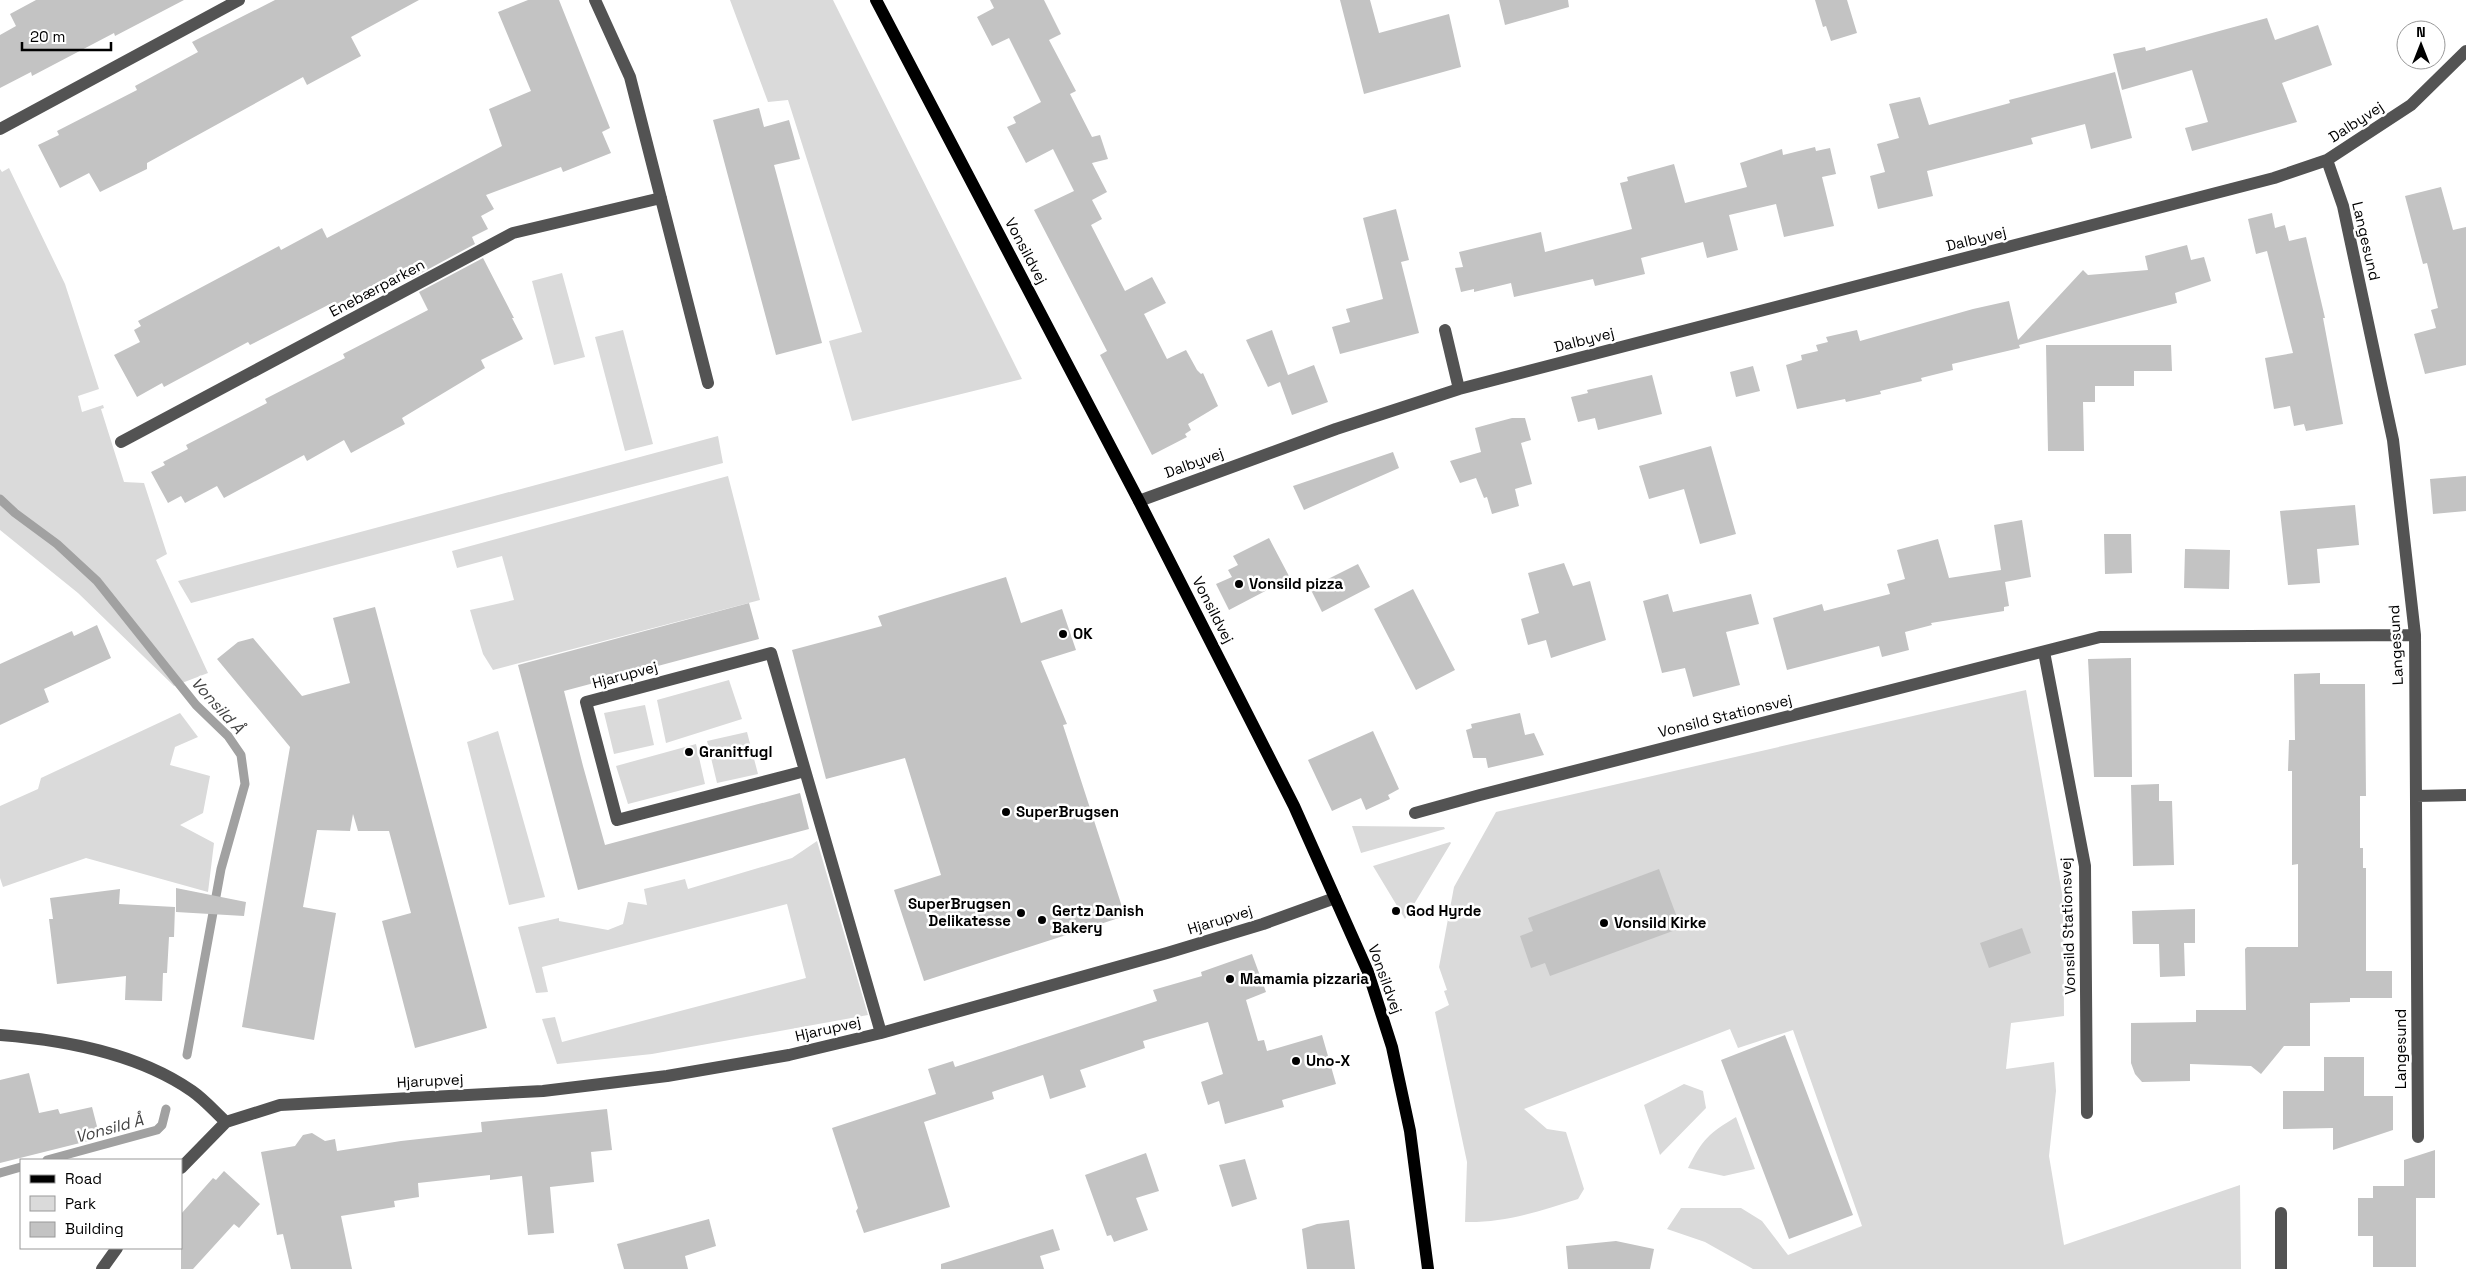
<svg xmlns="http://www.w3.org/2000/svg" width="2466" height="1269" font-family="'Space Grotesk',sans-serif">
<rect width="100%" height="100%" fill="#fff"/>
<path fill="#dadada" d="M 730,0 L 833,0 L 1022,379 L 852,421 L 829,341 L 862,332 L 788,100 L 768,102 Z
M 9,168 L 65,284 L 99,389 L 78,396 L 82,412 L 103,405 L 104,408 L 101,409 L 124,482 L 144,483 L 167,554 L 156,560 L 208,673 L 174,686 L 78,593 L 0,530 L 0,169 L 2,172 Z
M 562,273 L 585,357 L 554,365 L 532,281 Z
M 623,330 L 653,444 L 625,451 L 595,337 Z
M 718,436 L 723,463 L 191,603 L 178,581 Z
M 728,476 L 760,600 L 493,670 L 483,654 L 470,610 L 514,600 L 502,556 L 457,568 L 452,551 Z
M 729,680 L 742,719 L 666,743 L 657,700 Z
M 2026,690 L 2063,899 L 2064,1016 L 2011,1023 L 2006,1069 L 2054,1062 L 2056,1091 L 2049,1156 L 2064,1245 L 2240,1185 L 2241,1269 L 1753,1269 L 1705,1242 L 1667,1229 L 1681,1208 L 1741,1208 L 1762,1221 L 1788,1255 L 1862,1226 L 1793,1030 L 1738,1048 L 1730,1029 L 1524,1109 L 1547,1129 L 1566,1132 L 1584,1189 L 1578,1199 C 1541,1211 1503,1223 1465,1222 L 1467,1162 L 1435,1012 L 1449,1005 L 1444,991 L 1447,990 L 1439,967 L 1454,887 L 1496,812 Z
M 645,705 L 654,745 L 614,754 L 604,713 Z
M 180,713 L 198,737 L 175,747 L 170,765 L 210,776 L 203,813 L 180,825 L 214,843 L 208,892 L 86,858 L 3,887 L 0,878 L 0,806 L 38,789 L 41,778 Z
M 498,731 L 545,897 L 509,905 L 467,742 Z
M 747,732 L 758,774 L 717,783 L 707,741 Z
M 696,744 L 705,784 L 628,804 L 616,766 Z
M 1352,826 L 1444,827 L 1445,829 L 1361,853 Z
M 817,841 L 868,1015 L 652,1054 L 557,1064 L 542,1019 L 555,1017 L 562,1042 L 806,978 L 787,904 L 542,967 L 548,992 L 536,993 L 518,927 L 559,918 L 559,921 L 608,930 L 623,924 L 628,902 L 647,905 L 644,889 L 685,879 L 688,889 L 792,858 Z
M 1450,842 L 1451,843 L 1405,919 L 1373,866 Z
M 1684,1084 L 1703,1091 L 1706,1108 L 1660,1155 L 1644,1105 Z
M 1736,1117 L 1755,1169 L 1724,1176 L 1688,1168 C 1702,1140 1709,1133 1736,1117 Z"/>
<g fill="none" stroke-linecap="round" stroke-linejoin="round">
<path stroke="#a1a1a1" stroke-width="9" d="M 0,499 L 15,513 L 57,544 L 97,581 L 196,705 L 228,736 L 241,755 L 245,784 L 221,869 L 187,1055
M 47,1160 L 157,1130 L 162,1125 L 166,1109
M 0,1173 L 21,1167"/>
</g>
<path fill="#c3c3c3" d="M 36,0 L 184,0 L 115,36 L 114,33 L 32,76 L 31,72 L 0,88 L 0,35 L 16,26 L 10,14 Z
M 275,0 L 419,0 L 351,37 L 361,56 L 307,85 L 303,77 L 147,163 L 147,169 L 100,192 L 89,173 L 60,188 L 38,145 L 59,135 L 57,131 L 137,90 L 135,86 L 198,52 L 192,42 Z
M 528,0 L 559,0 L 610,128 L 602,132 L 611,153 L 563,172 L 561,167 L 486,195 L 494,209 L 481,216 L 488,229 L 472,237 L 475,244 L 412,278 L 407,267 L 336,305 L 334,302 L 250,345 L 248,342 L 164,387 L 162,383 L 137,397 L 114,355 L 140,342 L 134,330 L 141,326 L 138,321 L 279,246 L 281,250 L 322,228 L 327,238 L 502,146 L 489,109 L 531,91 L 498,12 Z
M 990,0 L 1044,0 L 1061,34 L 1049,40 L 1076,91 L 1070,94 L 1092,137 L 1100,135 L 1108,159 L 1092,163 L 1107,192 L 1092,200 L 1102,219 L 1091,225 L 1125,291 L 1152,277 L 1166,303 L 1144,314 L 1167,359 L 1186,350 L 1197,370 L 1201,374 L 1203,373 L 1218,406 L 1188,424 L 1191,430 L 1185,434 L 1187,437 L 1152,455 L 1100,355 L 1107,351 L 1034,210 L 1074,191 L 1053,149 L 1026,163 L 1007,127 L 1016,123 L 1013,117 L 1041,102 L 1009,38 L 992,46 L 977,17 L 994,8 Z
M 1340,0 L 1370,0 L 1379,33 L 1449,14 L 1461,67 L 1364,94 Z
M 1499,0 L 1568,0 L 1569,7 L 1505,25 Z
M 1815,0 L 1847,0 L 1857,33 L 1831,41 L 1826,26 L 1823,27 Z
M 2267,18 L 2275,40 L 2318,25 L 2332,65 L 2282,83 L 2297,122 L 2192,151 L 2185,128 L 2208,122 L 2192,70 L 2122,90 L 2113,54 L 2145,47 L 2146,51 Z
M 2115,72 L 2132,138 L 2091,149 L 2085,124 L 2031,138 L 2033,144 L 1927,171 L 1933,196 L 1878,209 L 1870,176 L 1885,172 L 1877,144 L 1899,138 L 1889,104 L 1920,97 L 1929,125 L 2010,103 L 2009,100 Z
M 759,108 L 764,127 L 789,120 L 800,159 L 774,165 L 822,343 L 776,355 L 713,120 Z
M 1815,147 L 1816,151 L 1830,148 L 1836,174 L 1822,177 L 1834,226 L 1784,237 L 1776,204 L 1729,215 L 1738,250 L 1707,258 L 1703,242 L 1641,258 L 1645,274 L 1595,286 L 1593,279 L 1514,297 L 1511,283 L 1474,292 L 1474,289 L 1461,292 L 1455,268 L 1463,267 L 1459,252 L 1541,232 L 1545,252 L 1632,229 L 1620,183 L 1628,181 L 1627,177 L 1674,164 L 1685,203 L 1747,187 L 1740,163 L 1782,149 L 1783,155 Z
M 2441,187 L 2453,230 L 2466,227 L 2466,365 L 2425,374 L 2414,334 L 2436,328 L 2431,310 L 2438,308 L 2427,263 L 2423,264 L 2405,196 Z
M 1396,209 L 1409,260 L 1401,262 L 1419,333 L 1340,354 L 1332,327 L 1350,322 L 1346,309 L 1383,299 L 1363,218 Z
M 2272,213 L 2275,228 L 2285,225 L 2289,241 L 2306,237 L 2325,318 L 2323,318 L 2343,424 L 2306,431 L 2304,424 L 2294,426 L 2290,406 L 2274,409 L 2265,358 L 2293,353 L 2267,251 L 2256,254 L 2248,219 Z
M 2187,245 L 2191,260 L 2204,257 L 2211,281 L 2175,293 L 2177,303 L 2019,345 L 2020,348 L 1952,364 L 1953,370 L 1921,378 L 1922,381 L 1880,391 L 1881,394 L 1846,402 L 1845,399 L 1797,409 L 1786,365 L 1802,360 L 1801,355 L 1818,351 L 1816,345 L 1828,342 L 1826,337 L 1857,330 L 1860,341 L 1973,309 L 2009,301 L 2018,340 L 2083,270 L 2088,275 L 2148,270 L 2145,256 Z
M 483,258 L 514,318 L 512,318 L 523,339 L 481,360 L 485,368 L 402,418 L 405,424 L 351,453 L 344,440 L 307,461 L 304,455 L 224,498 L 217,486 L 185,503 L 181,496 L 168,503 L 151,472 L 165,465 L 163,462 L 188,449 L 186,445 L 267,403 L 265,399 L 345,358 L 343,354 L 428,310 L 419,292 Z
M 1272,330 L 1288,375 L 1314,365 L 1328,402 L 1292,415 L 1280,382 L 1268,387 L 1246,340 Z
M 2046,345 L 2171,345 L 2172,371 L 2134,371 L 2134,386 L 2095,386 L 2095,402 L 2083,402 L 2084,451 L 2048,451 Z
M 1753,366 L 1760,391 L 1736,397 L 1730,372 Z
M 1652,375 L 1662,414 L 1598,430 L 1595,418 L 1578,422 L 1571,397 L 1588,393 L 1587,390 Z
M 1512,418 L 1525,418 L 1531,440 L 1521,443 L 1532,484 L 1515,489 L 1519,506 L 1492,514 L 1487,497 L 1484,498 L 1476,478 L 1460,483 L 1450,461 L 1481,452 L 1475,428 Z
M 1711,446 L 1736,534 L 1700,544 L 1684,489 L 1649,499 L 1639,466 Z
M 1393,452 L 1399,468 L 1304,510 L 1293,486 Z
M 2466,476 L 2466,511 L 2433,514 L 2430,479 Z
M 2355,505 L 2359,545 L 2317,549 L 2320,583 L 2288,585 L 2280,511 Z
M 2022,520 L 2031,577 L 2005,582 L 2009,606 L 2004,607 L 2004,611 L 1931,623 L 1932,625 L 1905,632 L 1909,650 L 1882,657 L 1879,646 L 1787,670 L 1773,618 L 1822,604 L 1824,611 L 1890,594 L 1887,584 L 1905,579 L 1897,550 L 1938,539 L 1949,578 L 2001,570 L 1994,525 Z
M 2104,534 L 2131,534 L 2132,573 L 2105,574 Z
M 1269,538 L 1290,578 L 1229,610 L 1216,584 L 1232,577 L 1228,570 L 1238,565 L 1233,556 Z
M 2185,549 L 2230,550 L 2229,589 L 2184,588 Z
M 1564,563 L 1573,586 L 1590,581 L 1606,640 L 1551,658 L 1546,640 L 1528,645 L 1521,619 L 1539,613 L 1528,573 Z
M 1358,564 L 1370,587 L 1322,612 L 1310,588 Z
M 1006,577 L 1021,623 L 1062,609 L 1076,650 L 1041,661 L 1067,724 L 1063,725 L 1125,916 L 924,981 L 894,890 L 941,875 L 905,758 L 826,779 L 792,650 L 882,626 L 878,616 Z
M 1413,589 L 1455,670 L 1416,690 L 1374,609 Z
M 1668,594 L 1673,612 L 1751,594 L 1759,624 L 1726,632 L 1740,685 L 1693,697 L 1685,668 L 1662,673 L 1643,601 Z
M 749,603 L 759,639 L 564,691 L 583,766 L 605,845 L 800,793 L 809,829 L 578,890 L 518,665 Z
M 375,607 L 487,1028 L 415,1048 L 382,921 L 411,913 L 389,831 L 358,831 L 353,814 L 350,831 L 317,830 L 303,907 L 336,913 L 314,1040 L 242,1027 L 290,747 L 217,659 L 238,642 L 253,638 L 302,696 L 350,683 L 333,618 Z
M 97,625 L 111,658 L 44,689 L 49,702 L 0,725 L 0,664 L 72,631 L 74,636 Z
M 2131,658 L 2132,777 L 2094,777 L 2088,659 Z
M 2320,673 L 2320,684 L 2365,684 L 2366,796 L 2360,796 L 2360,848 L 2363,848 L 2363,868 L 2366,868 L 2366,971 L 2392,971 L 2392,998 L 2350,998 L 2350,1002 L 2310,1003 L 2310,1046 L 2284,1046 L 2261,1074 L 2251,1066 L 2190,1064 L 2190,1081 L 2142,1082 L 2135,1074 L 2131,1063 L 2131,1023 L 2196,1022 L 2196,1010 L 2246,1010 L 2245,949 L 2247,947 L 2298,947 L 2298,864 L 2292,865 L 2292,771 L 2288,771 L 2289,740 L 2295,740 L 2294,674 Z
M 1520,713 L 1525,735 L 1534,733 L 1544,755 L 1488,768 L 1486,758 L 1473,758 L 1466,730 L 1472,728 L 1471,724 Z
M 1373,731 L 1399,789 L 1388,795 L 1390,799 L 1366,810 L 1361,798 L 1332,811 L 1308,760 Z
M 2159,784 L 2159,801 L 2172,801 L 2174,865 L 2133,866 L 2131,785 Z
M 1659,869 L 1681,928 L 1550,976 L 1545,963 L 1531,968 L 1520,936 L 1533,931 L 1528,918 Z
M 176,888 L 246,902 L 244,916 L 176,912 Z
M 120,889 L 119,904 L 175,907 L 174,937 L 169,937 L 167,973 L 163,973 L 162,1001 L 125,1000 L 126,976 L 57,984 L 49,919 L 53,919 L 50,898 Z
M 2195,909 L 2195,943 L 2184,943 L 2185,976 L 2160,977 L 2159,944 L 2133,944 L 2132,911 Z
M 2022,928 L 2031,953 L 1989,968 L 1980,943 Z
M 1252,954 L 1266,992 L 1246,1000 L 1258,1041 L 1264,1040 L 1267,1051 L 1322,1035 L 1336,1084 L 1282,1100 L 1284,1107 L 1225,1124 L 1219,1101 L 1208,1105 L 1201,1082 L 1223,1074 L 1208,1022 L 1143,1041 L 1145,1048 L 1080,1070 L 1086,1087 L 1050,1099 L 1043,1075 L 992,1092 L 994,1099 L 924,1122 L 950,1207 L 864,1233 L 856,1211 L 858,1208 L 832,1128 L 936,1094 L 928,1069 L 953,1061 L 955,1067 L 1157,1001 L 1153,990 L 1202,976 L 1201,972 Z
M 1785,1035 L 1853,1215 L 1789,1239 L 1721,1060 Z
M 2324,1057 L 2364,1057 L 2364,1096 L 2393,1096 L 2393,1130 L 2333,1150 L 2333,1128 L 2283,1129 L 2283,1091 L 2324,1091 Z
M 29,1073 L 39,1113 L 58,1109 L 60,1114 L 92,1107 L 100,1138 L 0,1163 L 0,1080 Z
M 607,1109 L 612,1150 L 591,1152 L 594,1182 L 550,1187 L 554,1233 L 528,1235 L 522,1176 L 490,1180 L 490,1175 L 418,1183 L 419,1197 L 394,1201 L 395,1207 L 341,1216 L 352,1269 L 291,1269 L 283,1234 L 277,1235 L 261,1152 L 295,1146 L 303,1135 L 312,1133 L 325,1141 L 335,1139 L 337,1151 L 401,1141 L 482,1132 L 481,1122 Z
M 2435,1150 L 2435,1198 L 2416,1198 L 2416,1267 L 2373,1267 L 2373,1236 L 2358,1236 L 2358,1198 L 2373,1198 L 2373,1186 L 2404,1186 L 2404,1160 Z
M 1146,1153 L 1159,1191 L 1136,1198 L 1148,1230 L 1114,1242 L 1111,1235 L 1107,1236 L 1085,1175 Z
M 1245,1159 L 1257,1199 L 1232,1207 L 1219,1165 Z
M 224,1171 L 260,1204 L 239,1228 L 234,1224 L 193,1269 L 181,1269 L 181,1214 L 213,1178 L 216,1180 Z
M 709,1219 L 716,1246 L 685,1256 L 688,1269 L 624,1269 L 617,1244 Z
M 1349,1220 L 1355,1269 L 1307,1269 L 1302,1229 L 1317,1224 Z
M 1053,1229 L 1060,1250 L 1040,1256 L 1044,1269 L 941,1269 L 941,1264 Z
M 1616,1241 L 1654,1249 L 1650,1269 L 1568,1269 L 1566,1246 Z"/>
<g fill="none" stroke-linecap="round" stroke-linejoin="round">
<path stroke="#535353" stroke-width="12" d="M 595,0 L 630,77 L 708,383
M 0,129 L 239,0
M 2327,160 L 2343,206 L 2393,440 L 2415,635 L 2418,1137
M 1445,330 L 1459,389
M 121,442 L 513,233 L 661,198
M 1139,501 L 1336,429 L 1459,389 L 2274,178 L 2327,160 L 2411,105 L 2466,51
M 2044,652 L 2085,866 L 2087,1113
M 805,771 L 617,820 L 586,702 L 771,653 L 881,1033
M 2416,796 L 2466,795
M 1415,813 L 1480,795 L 2100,637 L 2415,635
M 0,1035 C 65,1040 137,1053 192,1091 C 205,1100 215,1112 226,1122
M 181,1168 L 226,1122 L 280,1105 L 543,1091 L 667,1076 L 789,1055 L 881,1033 L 1167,953 L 1263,924 L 1335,898
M 2281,1213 L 2281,1269
M 102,1269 L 117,1248"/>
<path stroke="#000" stroke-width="12" d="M 876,0 L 1139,501 L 1294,806 L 1368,972 L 1392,1047 L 1410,1131 L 1428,1269"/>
</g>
<g fill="#000" stroke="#fff" stroke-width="2">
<circle cx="1239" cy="584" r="5"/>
<circle cx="1063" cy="634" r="5"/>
<circle cx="689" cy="752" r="5"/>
<circle cx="1006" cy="812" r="5"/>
<circle cx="1396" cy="911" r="5"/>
<circle cx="1021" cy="913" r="5"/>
<circle cx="1042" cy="920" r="5"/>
<circle cx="1604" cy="923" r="5"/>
<circle cx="1230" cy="979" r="5"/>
<circle cx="1296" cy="1061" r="5"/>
</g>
<g text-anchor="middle" stroke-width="5" stroke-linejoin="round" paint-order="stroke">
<g font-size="15" fill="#000" stroke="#fff">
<text transform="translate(2356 122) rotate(-33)" y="5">Dalbyvej</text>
<text transform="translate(1976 239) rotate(-14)" y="5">Dalbyvej</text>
<text transform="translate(2366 241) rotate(77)" y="5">Langesund</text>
<text transform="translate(1026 251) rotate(62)" y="5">Vonsildvej</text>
<text transform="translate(377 288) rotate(-28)" y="5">Enebærparken</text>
<text transform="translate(1584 340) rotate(-14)" y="5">Dalbyvej</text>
<text transform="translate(1194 463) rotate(-20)" y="5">Dalbyvej</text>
<text transform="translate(1213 610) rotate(63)" y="5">Vonsildvej</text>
<text transform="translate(2396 645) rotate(-93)" y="5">Langesund</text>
<text transform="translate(625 675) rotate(-15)" y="5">Hjarupvej</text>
<text transform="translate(1725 716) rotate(-14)" y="5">Vonsild Stationsvej</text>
<text transform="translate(1220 920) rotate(-17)" y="5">Hjarupvej</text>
<text transform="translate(2068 926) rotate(-92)" y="5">Vonsild Stationsvej</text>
<text transform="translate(1385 979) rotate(70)" y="5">Vonsildvej</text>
<text transform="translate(828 1029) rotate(-13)" y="5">Hjarupvej</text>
<text transform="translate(2401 1049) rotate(-90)" y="5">Langesund</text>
<text transform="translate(430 1081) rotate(-3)" y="5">Hjarupvej</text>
</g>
<g font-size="15" font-weight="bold" fill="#000" stroke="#fff" text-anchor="start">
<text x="1249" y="589">Vonsild pizza</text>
<text x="1073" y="639">OK</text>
<text x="699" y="757">Granitfugl</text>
<text x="1016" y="817">SuperBrugsen</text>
<text x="1011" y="909" text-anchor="end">SuperBrugsen<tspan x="1011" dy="17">Delikatesse</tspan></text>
<text x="1052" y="916">Gertz Danish<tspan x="1052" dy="17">Bakery</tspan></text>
<text x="1406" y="916">God Hyrde</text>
<text x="1614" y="928">Vonsild Kirke</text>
<text x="1240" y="984">Mamamia pizzaria</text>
<text x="1306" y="1066">Uno-X</text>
</g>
<g font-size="16" font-style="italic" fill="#424242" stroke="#fff">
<text transform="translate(218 705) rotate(48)" y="6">Vonsild Å</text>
<text transform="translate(109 1128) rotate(-15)" y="6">Vonsild Å</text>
</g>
</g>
<rect x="20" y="1159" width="162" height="90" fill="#ffffff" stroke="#999999"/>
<rect x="30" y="1175" width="25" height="8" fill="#000000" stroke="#999999"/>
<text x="65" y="1184" font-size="15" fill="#000000">Road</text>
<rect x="30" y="1196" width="25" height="15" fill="#dadada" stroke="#999999"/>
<text x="65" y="1209" font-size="15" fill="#000000">Park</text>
<rect x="30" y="1222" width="25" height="15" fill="#c3c3c3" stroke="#999999"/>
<text x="65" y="1234" font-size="15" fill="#000000">Building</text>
<g transform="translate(2421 45)"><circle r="24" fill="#ffffff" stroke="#999999"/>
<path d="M0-4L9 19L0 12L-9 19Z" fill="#000000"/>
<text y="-8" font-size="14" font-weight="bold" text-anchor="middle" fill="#000000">N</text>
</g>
<path d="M22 42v8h89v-8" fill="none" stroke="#000000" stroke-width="2.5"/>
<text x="30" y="42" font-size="15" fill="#000000" stroke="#ffffff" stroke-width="4" paint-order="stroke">20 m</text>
</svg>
